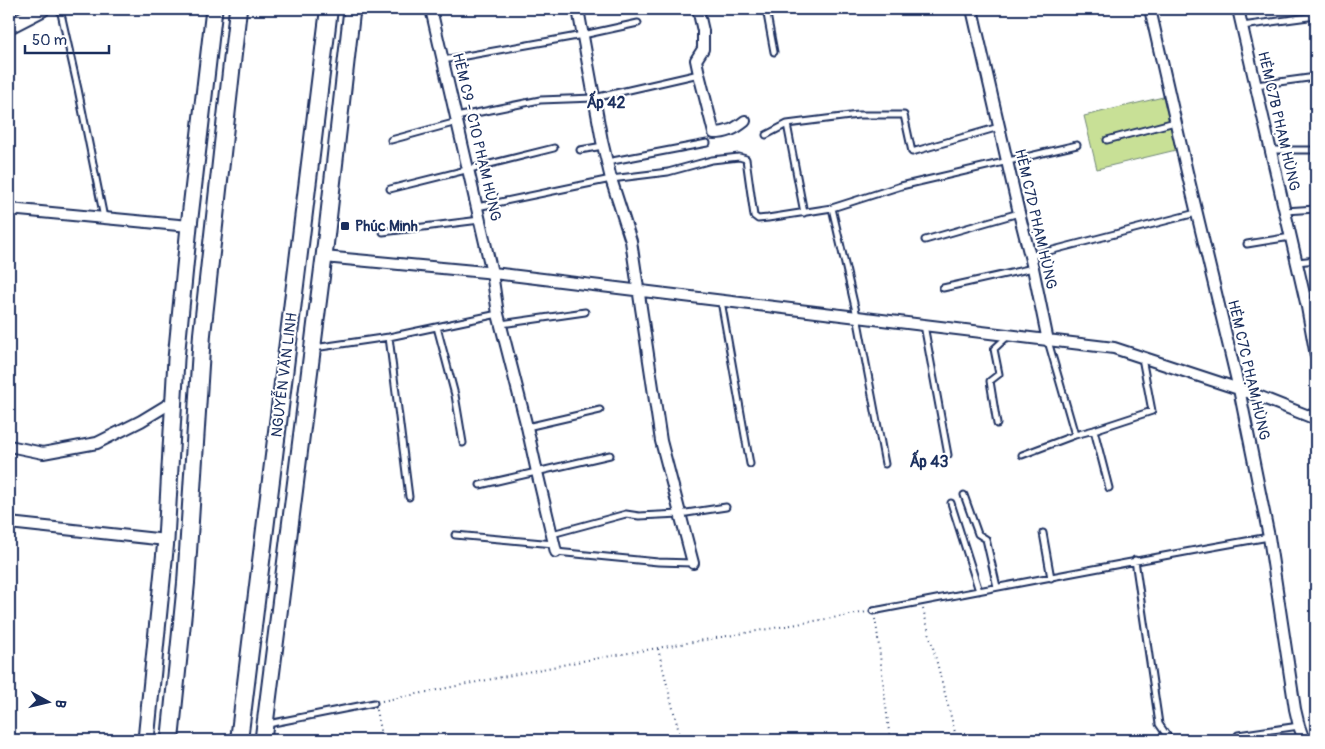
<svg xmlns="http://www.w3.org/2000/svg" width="1325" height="749" font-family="Pangolin,sans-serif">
<rect width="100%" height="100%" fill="#fff"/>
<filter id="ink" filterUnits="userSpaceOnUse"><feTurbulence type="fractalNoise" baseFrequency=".02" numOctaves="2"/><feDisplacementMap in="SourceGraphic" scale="10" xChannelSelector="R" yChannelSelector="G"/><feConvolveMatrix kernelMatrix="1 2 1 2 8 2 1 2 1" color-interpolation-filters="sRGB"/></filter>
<g filter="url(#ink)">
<path fill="#c8e096" stroke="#72887a" d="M 1163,97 L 1176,150 L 1097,169 L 1084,116 Z"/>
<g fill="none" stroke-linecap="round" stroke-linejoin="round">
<g stroke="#1b2f5e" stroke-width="9">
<path id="service" d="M 60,9 L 78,89 L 104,218
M 766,9 L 774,52
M 1242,26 L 1316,16
M 443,60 L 583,35 L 638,23
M 1256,85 L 1316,77
M 456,117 L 540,100 L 594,98 L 699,74
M 787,124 L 858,115 L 904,115 L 912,152 L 999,127
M 766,135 L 787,124 L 804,213
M 391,140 L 457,122
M 1107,140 L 1175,122
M 580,150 L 603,146
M 1271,150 L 1316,150
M 607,162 L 707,143
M 390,189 L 554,148
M 477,207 L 611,179 L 668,172 L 712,160 L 739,157 L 746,159 L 754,216 L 758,219 L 768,218 L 832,208 L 901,186 L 1077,145
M 832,208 L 857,316 L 885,464
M 1285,211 L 1316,209
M 383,232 L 480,220
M 925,240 L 1019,213
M 1247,244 L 1291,237
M 1030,256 L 1196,213
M 1297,262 L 1316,260
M 943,288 L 1033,268
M 721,301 L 750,464
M 501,324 L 585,312
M 924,325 L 948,455
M 437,327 L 455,395 L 463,443
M 389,337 L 409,497
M 1048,341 L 1075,435
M 314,348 L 389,337 L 498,314
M 997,424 L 990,381 L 999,374 L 994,349 L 1008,336
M 527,427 L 600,410
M 1094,430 L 1109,488
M 1022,455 L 1075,435 L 1094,430 L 1152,411 L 1142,358
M 480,485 L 610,455
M 964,495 L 978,534 L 986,539 L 997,587
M 951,503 L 979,591
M 1043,533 L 1051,578
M 552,534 L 626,514 L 639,516 L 680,514 L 726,507
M 455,535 L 554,544
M 556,552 L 658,562 L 692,563
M 1135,560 L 1159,724 L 1170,740
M 873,611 C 1005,586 1137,560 1269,537
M 268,724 L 374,703
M 1238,735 L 1299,726"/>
</g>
<g stroke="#1b2f5e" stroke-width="14">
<path id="minor" d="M 431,9 L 492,273 L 498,314 L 527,427 L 537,472 L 556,552
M 578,9 L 602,141 L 611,179 L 631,241 L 661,441 L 693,563
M 698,9 L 703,31 L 703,49 L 696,60 L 699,74 L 714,133 C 727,133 735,129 745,121
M 972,9 L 1019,213 L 1033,268 L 1048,341
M 1150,9 L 1187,172 L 1239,389 L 1269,537 L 1295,709 L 1299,726 L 1304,740
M 1238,9 L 1307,307 L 1316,356
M 9,209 L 189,226
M 324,257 L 485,272 L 1114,348 L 1248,392 L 1316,419
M 9,446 L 43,453 L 97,443 L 141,421 L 174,401
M 9,523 L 166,540"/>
</g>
<g stroke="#1b2f5e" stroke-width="18">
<path id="secondary" d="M 9,26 L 42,9"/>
</g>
<g stroke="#1b2f5e" stroke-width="19">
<path id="primary" d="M 146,740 L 166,540 L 176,359 L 189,226 L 214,9
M 263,740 L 324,257 L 352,9"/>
</g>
<g stroke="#1b2f5e" stroke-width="20">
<path id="trunk" d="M 170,740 L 186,583 L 202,334 L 238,9
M 239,740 L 329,9"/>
</g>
<path stroke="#1b2f5e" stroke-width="2" stroke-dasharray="1 4" stroke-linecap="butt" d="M 923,609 L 957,740
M 875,619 L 877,630 L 890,740
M 658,649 L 681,740
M 382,701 L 582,661 L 867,612
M 376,710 L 382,740"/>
<use href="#service" stroke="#fff" stroke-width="5"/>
<use href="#minor" stroke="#fff" stroke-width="10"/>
<use href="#secondary" stroke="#fff" stroke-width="14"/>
<use href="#primary" stroke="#fff" stroke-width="15"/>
<use href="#trunk" stroke="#fff" stroke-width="16"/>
</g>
</g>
<rect fill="#1b2f5e" stroke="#fff" stroke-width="2" x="340" y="221" width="10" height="10" rx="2.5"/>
<g text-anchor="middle" stroke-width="4" stroke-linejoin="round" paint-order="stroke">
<g font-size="15" fill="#1b2f5e" stroke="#fff">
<text transform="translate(1279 121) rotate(77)" y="5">HẺM C7B PHẠM HÙNG</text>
<text transform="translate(477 137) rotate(77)" y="5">HẺM C9 - C10 PHẠM HÙNG</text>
<text transform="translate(1036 219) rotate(77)" y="5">HẺM C7D PHẠM HÙNG</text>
<text transform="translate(1249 370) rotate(77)" y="5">HẺM C7C PHẠM HÙNG</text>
<text transform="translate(284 375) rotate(-83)" y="5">NGUYỄN VĂN LINH</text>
</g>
<g font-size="15" font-weight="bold" fill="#1b2f5e" stroke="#fff" text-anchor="start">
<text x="355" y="231">Phúc Minh</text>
</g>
<g font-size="16" font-weight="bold" fill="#1b2f5e" stroke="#fff">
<text x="606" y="108">Ấp 42</text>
<text x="929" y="467">Ấp 43</text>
</g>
</g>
<rect width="1325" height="749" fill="none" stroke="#fff" stroke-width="30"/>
<rect x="15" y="15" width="1295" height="719" fill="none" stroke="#1b2f5e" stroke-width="2" filter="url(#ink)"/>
<g transform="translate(48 702) rotate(98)" stroke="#ffffff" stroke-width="4" paint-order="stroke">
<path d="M0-4L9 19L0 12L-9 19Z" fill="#1b2f5e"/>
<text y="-8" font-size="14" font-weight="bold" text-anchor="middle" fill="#1b2f5e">B</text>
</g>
<path d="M25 45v8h84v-8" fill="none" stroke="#1b2f5e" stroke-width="2.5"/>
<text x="32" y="45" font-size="15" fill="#1b2f5e" stroke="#ffffff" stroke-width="4" paint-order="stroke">50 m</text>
</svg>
